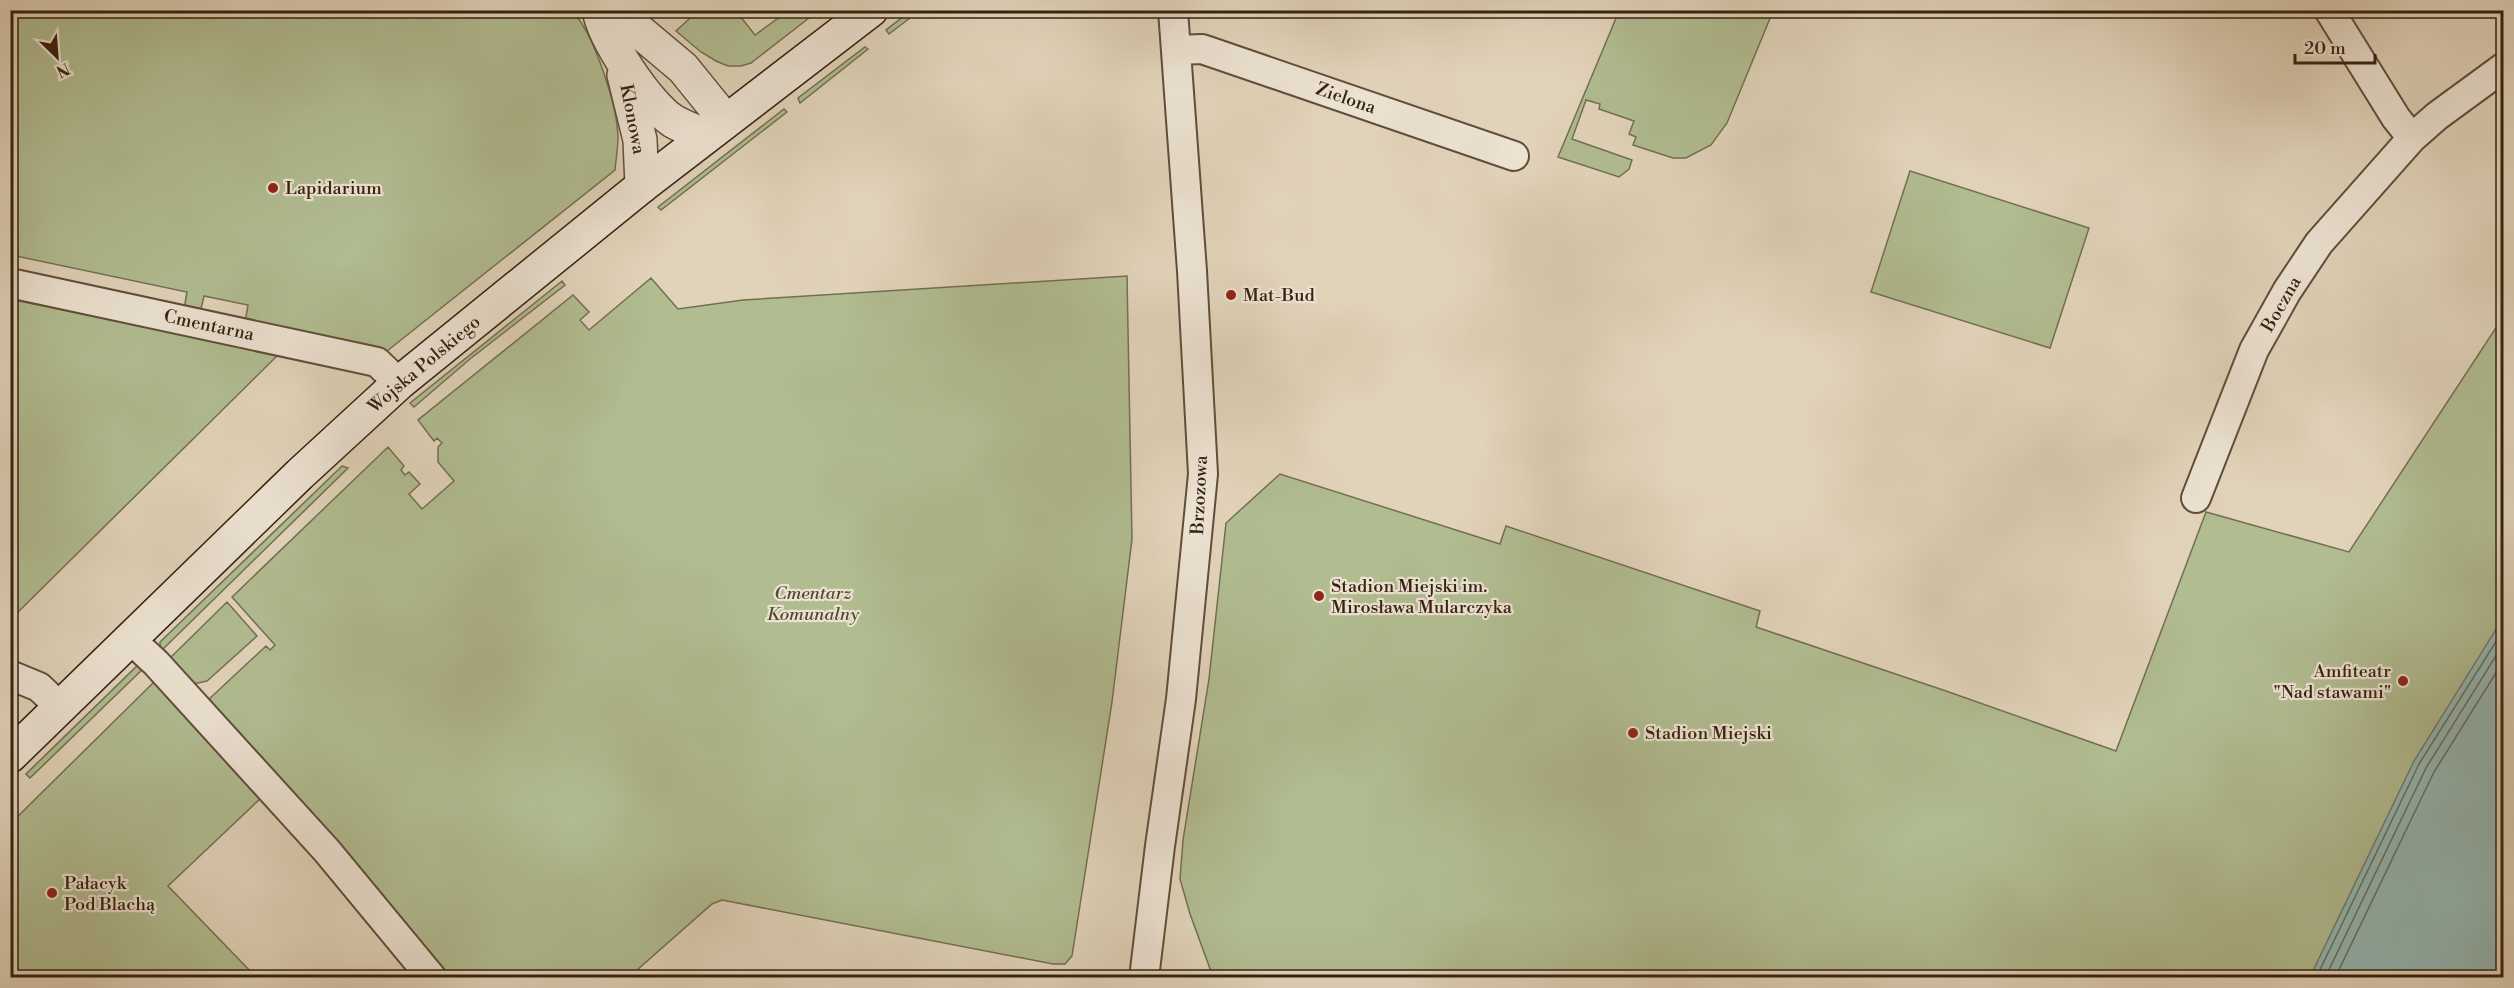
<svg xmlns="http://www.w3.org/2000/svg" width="2514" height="988" font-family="'Libre Bodoni',serif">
<rect width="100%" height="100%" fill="#e1d3ba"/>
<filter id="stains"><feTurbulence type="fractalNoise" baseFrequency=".00333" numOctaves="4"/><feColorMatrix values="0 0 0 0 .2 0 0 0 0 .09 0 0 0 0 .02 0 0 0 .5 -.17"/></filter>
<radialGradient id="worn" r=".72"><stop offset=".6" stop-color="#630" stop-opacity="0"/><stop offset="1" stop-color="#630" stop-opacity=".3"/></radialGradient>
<path fill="#b1bc91" stroke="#736f50" stroke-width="1.5" d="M 699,10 L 736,11 L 755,35 L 788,11 L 803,11 L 809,18 L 751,63 L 741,66 L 728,66 L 716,61 L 701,52 L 676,31 Z
M 912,10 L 919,11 L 889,34 L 886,30 Z
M 11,11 L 572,11 C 594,33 617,105 618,137 C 618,148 616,159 615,170 L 387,351 L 245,322 L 248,305 L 204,296 L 200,313 L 184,309 L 187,292 L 11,255 Z
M 1619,11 L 1773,11 L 1727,123 L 1711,145 L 1686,158 L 1673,158 L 1633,145 L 1636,137 L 1629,134 L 1634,121 L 1599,109 L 1600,104 L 1586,100 L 1572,139 L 1632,160 L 1629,169 L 1619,177 L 1558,157 Z
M 865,47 L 868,49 L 800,103 L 798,98 Z
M 784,109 L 787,112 L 661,210 L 658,207 Z
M 1910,171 L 2089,228 L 2050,348 L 1871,292 Z
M 1127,276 L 1132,539 L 1112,702 L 1072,956 L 1065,964 L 1053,964 L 722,900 L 712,904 L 629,977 L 448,977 L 208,704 L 208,700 L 266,646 L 270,650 L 275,645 L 232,597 L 388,447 L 404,466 L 401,470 L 405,475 L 409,472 L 420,484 L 409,494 L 422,509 L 454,481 L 438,462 L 438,447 L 442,443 L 437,438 L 434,441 L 418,420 L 573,295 L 589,312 L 580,320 L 589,330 L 651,278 L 678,309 L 743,300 Z
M 562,281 L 565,285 L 470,359 L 414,407 L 410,403 Z
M 14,300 L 279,354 L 11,619 L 11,303 Z
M 2503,317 L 2503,977 L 1213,977 L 1190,914 L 1180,879 L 1183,840 L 1209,679 L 1226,523 L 1280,474 L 1500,544 L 1506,526 L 1760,611 L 1756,627 L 1946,691 L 2116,751 L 2206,512 L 2349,552 Z
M 342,466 L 348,468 L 160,652 L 160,642 Z
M 227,602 L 257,636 L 207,681 L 189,685 L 167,661 Z
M 140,663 L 146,666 L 30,778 L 26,774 Z
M 155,681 L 262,797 L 168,886 L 256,977 L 19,978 L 11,968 L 11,823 Z"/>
<path fill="#94b7b2" stroke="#6e7b71" stroke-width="1.5" d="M 2503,618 L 2503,977 L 2310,977 L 2414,761 Z"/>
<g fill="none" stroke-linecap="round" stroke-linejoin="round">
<path stroke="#646c61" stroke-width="1.5" d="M 2316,978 L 2419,764 L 2504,629
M 2325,978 L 2426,768 L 2504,643
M 2335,978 L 2434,772 L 2504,660"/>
<g stroke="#604e3a" stroke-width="32">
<path id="minor" d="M 2329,10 L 2396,118 L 2412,138
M 1177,50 L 1202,49 L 1514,156
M 10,283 L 377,362 L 399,383
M 2196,498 L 2254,350 L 2287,291 L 2319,243 L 2412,138 L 2437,116 L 2504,67
M 130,639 L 156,663 L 327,851 L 432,978
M 10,675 L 39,687 L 60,707
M 1144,978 L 1160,846 L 1181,699 L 1203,474 L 1192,271 L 1173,10"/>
</g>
<g stroke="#604e3a" stroke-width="36">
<path id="tertiary" d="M 599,10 C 604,39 648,105 673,121 C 683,127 695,131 706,136
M 614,10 L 683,68 L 726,121
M 624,75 L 640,140 L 642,186"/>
</g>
<g stroke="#352210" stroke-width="36">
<path id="secondary" d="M 10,756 L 300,474 L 399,383 L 642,186 L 871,10"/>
</g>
<use href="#minor" stroke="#ece2d2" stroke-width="28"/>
<use href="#tertiary" stroke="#ece2d2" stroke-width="33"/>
<use href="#secondary" stroke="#ece2d2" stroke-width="33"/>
</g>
<g fill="#8f2418" stroke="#ece2d2" stroke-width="2">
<circle cx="273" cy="188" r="6"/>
<circle cx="1231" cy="295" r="6"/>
<circle cx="1319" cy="596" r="6"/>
<circle cx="2403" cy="681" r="6"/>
<circle cx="1633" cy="733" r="6"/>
<circle cx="52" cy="893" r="6"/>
</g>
<g text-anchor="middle" stroke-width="4.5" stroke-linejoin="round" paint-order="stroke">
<g font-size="18" fill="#352210" stroke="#ece2d2">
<text transform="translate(1346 98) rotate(19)" y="6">Zielona</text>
<text transform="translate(633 119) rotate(79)" y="6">Klonowa</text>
<text transform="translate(2281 304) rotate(-60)" y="6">Boczna</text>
<text transform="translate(209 325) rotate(12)" y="6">Cmentarna</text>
<text transform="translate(424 364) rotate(-40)" y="6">Wojska Polskiego</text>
<text transform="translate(1199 495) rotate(-87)" y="6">Brzozowa</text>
</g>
<g font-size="18" fill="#352210" stroke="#ece2d2" text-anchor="start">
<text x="285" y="194">Lapidarium</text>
<text x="1243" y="301">Mat-Bud</text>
<text x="1331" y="592">Stadion Miejski im.<tspan x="1331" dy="21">Mirosława Mularczyka</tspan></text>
<text x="2391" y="677" text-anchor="end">Amfiteatr<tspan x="2391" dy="21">"Nad stawami"</tspan></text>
<text x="1645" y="739">Stadion Miejski</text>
<text x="64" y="889">Pałacyk<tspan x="64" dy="21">Pod Blachą</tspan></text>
</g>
<g font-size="18" font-style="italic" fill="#544830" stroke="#ece2d2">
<text x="813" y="599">Cmentarz<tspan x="813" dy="21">Komunalny</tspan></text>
</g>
</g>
<rect width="2514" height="988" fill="none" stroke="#e1d3ba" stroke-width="36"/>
<rect x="12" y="12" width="2490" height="964" fill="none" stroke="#352210" stroke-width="3"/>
<rect x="18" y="18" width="2478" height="952" fill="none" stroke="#352210" stroke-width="1.5"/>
<g transform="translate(57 57) rotate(155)" stroke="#ece2d2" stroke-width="4.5" paint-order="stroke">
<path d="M0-4.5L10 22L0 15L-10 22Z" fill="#352210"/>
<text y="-9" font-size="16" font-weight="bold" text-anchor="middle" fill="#352210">N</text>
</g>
<path d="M2295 54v9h80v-9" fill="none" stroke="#352210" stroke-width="3"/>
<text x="2304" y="54" font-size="18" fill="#352210" stroke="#ece2d2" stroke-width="4.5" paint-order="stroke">20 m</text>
<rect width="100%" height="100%" filter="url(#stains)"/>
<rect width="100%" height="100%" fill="url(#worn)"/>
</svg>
